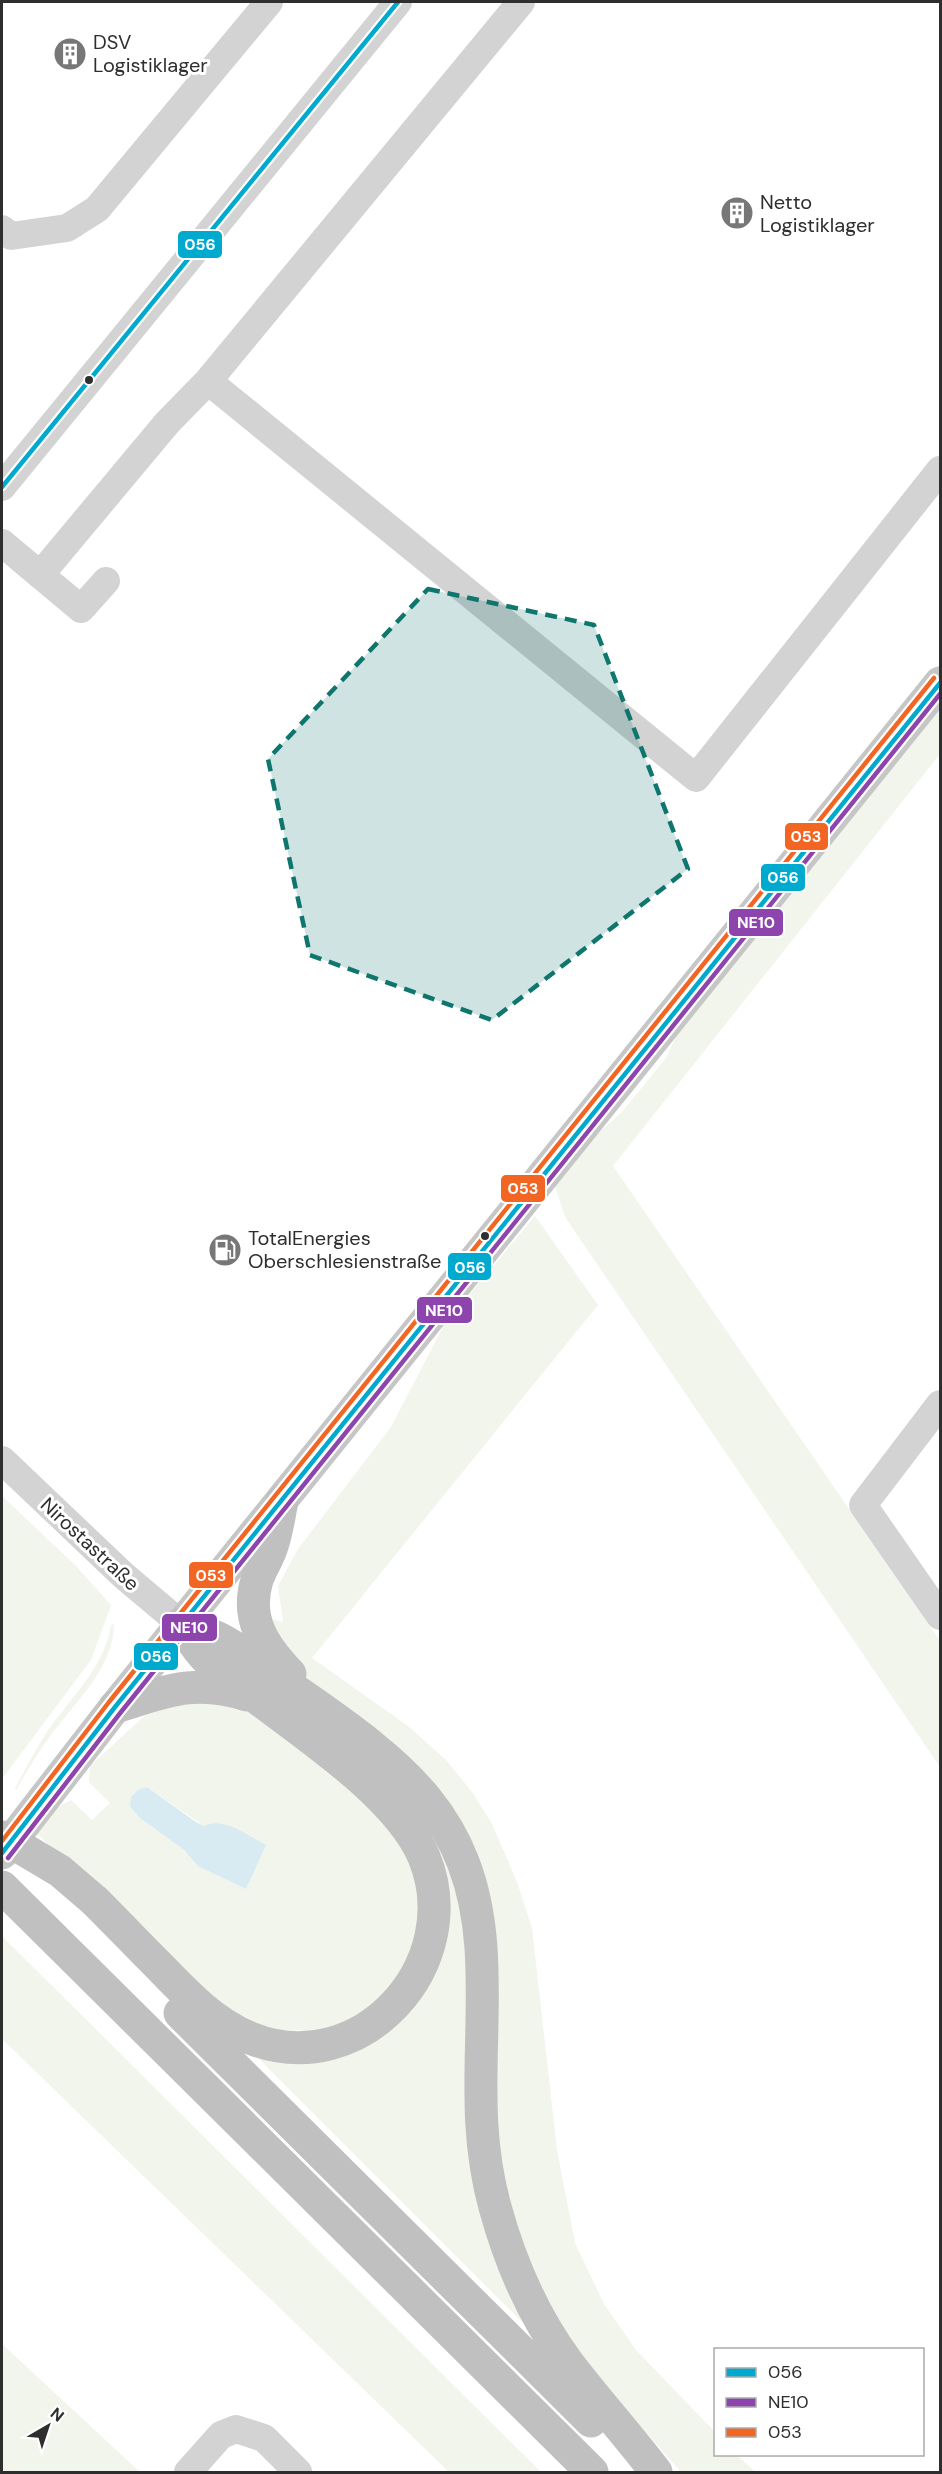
<svg xmlns="http://www.w3.org/2000/svg" width="942" height="2474" font-family="'DM Sans',sans-serif">
<rect width="100%" height="100%" fill="#fff"/>
<path fill="#f1f5ec" fill-rule="evenodd" d="M 940,705 L 940,754 L 613,1166 L 940,1641 L 940,1767 L 565,1217 L 555,1186 L 574,1155 L 621,1113 L 666,1058 L 682,1023 Z
M 535,1216 L 598,1305 L 312,1658 L 408,1726 L 446,1760 L 472,1792 L 492,1824 L 517,1882 L 532,1928 L 557,2150 L 575,2243 L 604,2304 L 636,2350 L 715,2432 L 716,2454 L 737,2455 L 755,2472 L 681,2472 L 590,2369 L 542,2292 L 513,2219 L 498,2159 L 495,1970 L 436,1786 L 389,1739 L 289,1664 L 264,1617 L 283,1622 L 278,1586 L 298,1549 L 391,1427 L 444,1325 Z
M 2,1496 L 75,1565 L 111,1605 L 91,1660 L 2,1779 Z
M 114,1624 C 114,1668 75,1702 51,1735 C 38,1752 27,1771 16,1790 L 15,1788 C 25,1771 34,1752 45,1735 C 69,1698 104,1670 111,1625 Z
M 214,1646 L 430,1831 L 448,1864 L 469,1945 L 473,2112 L 539,2339 L 243,2043 L 393,2018 L 435,1875 Z
M 228,1699 L 260,1717 L 372,1805 L 411,1861 L 420,1890 L 417,1933 L 407,1963 L 386,1993 L 353,2021 L 316,2030 L 282,2031 L 246,2021 L 215,2003 L 113,1904 L 36,1833 L 58,1807 L 71,1800 L 92,1820 L 110,1803 L 89,1782 L 90,1766 L 153,1708 ZM 147,1787 L 204,1826 L 198,1866 L 184,1850 L 140,1818 Z
M 2,1936 L 541,2472 L 449,2472 L 2,2039 Z
M 2,2344 L 140,2472 L 2,2472 Z"/>
<path fill="#d8ebf2" d="M 147,1787 L 196,1822 L 204,1826 C 224,1816 248,1836 266,1845 L 246,1889 L 198,1866 L 184,1850 L 140,1818 L 130,1806 L 131,1797 L 138,1790 Z"/>
<g fill="none" stroke-linecap="round" stroke-linejoin="round">
<path stroke="#d3d3d3" stroke-width="28" d="M 2,229 L 11,236 L 67,228 L 97,209 L 269,2
M 208,381 L 696,778 L 940,470
M 2,487 L 398,2
M 2,543 L 81,609 L 106,581
M 40,575 L 167,423 L 208,381 L 521,2
M 940,1404 L 863,1505 L 940,1616
M 2,1460 L 123,1575 L 181,1624
M 188,2472 L 221,2435 L 236,2429 L 264,2438 L 298,2472"/>
<path stroke="#c6c6c6" stroke-width="33" d="M 2,1853 L 115,1707 L 940,683"/>
<path stroke="#c0c0c0" stroke-width="33" d="M 282,1501 C 279,1516 277,1531 272,1546 C 269,1557 261,1568 257,1580 C 245,1619 264,1647 290,1674
M 181,1624 C 194,1629 208,1633 220,1639 C 247,1653 277,1678 302,1695 C 402,1765 472,1816 481,1948 C 487,2038 470,2117 495,2207 C 510,2262 534,2317 568,2363 C 596,2400 628,2435 656,2472
M 115,1707 C 165,1692 194,1678 247,1695
M 2,1887 L 592,2472
M 95,1901 C 117,1923 139,1946 162,1969 C 188,1996 214,2023 250,2038 C 360,2083 468,1964 424,1857 C 397,1793 299,1731 244,1688 C 231,1678 216,1669 205,1657 C 196,1648 189,1635 181,1624
M 180,2013 L 591,2421"/>
<path stroke="#c0c0c0" stroke-width="33" d="M 3,1837 L 60,1871 L 95,1901"/>
<g stroke="#fff" stroke-width="9">
<path id="bus-1" d="M 2,487 L 398,2
M 2,1853 L 115,1707 L 940,683"/>
</g>
<g stroke="#fff" stroke-width="9">
<path id="bus-2" d="M 8,1858 L 121,1712 L 940,694"/>
</g>
<g stroke="#fff" stroke-width="9">
<path id="bus-3" d="M 2,1841 L 109,1702 L 934,678"/>
</g>
<use href="#bus-1" stroke="#00a9ce" stroke-width="4.5"/>
<use href="#bus-2" stroke="#8e44ad" stroke-width="4.5"/>
<use href="#bus-3" stroke="#f26522" stroke-width="4.5"/>
</g>
<path fill="#0f766e" fill-opacity="0.2" stroke="#0f766e" stroke-width="4.5" stroke-dasharray="12 8" stroke-linejoin="round" d="M 428,589 L 594,625 L 688,869 L 492,1020 L 310,955 L 268,759 Z"/>
<defs>
<g id="building-disc" transform="scale(1.725)"><circle r="9.5" fill="#777" stroke="#fff"/><path d="M-4-6H4V6H1V3H-1V6H-4ZM-2.5-4.3h1.7v1.8h-1.7ZM.8-4.3h1.7v1.8H.8ZM-2.5-1h1.7V.8h-1.7ZM.8-1h1.7V.8H.8Z" fill="#fff"/></g>
<g id="fuel-disc" transform="scale(1.725)"><circle r="9.5" fill="#777" stroke="#fff"/><path d="M-5.5-6h7V0h2V4h1.3V-2.5L3-4.5l.8-.8L6-3V5H2.5V1h-1V6h-7ZM-4.2-4.7v3.2H.2V-4.7Z" fill="#fff"/></g>
</defs>
<g fill-rule="evenodd">
<use href="#building-disc" x="70" y="54"/>
<use href="#building-disc" x="737" y="213"/>
<use href="#fuel-disc" x="225" y="1250"/>
</g>
<g fill="#2e2e2e" stroke="#fff" stroke-width="2">
<circle cx="89" cy="380" r="5"/>
<circle cx="485" cy="1236" r="5"/>
</g>
<g text-anchor="middle" stroke-width="6" stroke-linejoin="round" paint-order="stroke">
<g font-size="20" fill="#2e2e2e" stroke="#fff" text-anchor="start">
<text x="93" y="49">DSV<tspan x="93" dy="23">Logistiklager</tspan></text>
<text x="760" y="209">Netto<tspan x="760" dy="23">Logistiklager</tspan></text>
<text x="248" y="1245">TotalEnergies<tspan x="248" dy="23">Oberschlesienstraße</tspan></text>
</g>
<g font-size="20" fill="#2e2e2e" stroke="#fff">
<text transform="translate(90 1544) rotate(43)" y="7">Nirostastraße</text>
</g>
</g>
<g stroke="#fff" stroke-width="2">
<rect x="177" y="230" width="46" height="29" rx="6" fill="#00a9ce"/>
<rect x="784" y="822" width="45" height="29" rx="6" fill="#f26522"/>
<rect x="760" y="863" width="46" height="29" rx="6" fill="#00a9ce"/>
<rect x="728" y="908" width="56" height="29" rx="6" fill="#8e44ad"/>
<rect x="500" y="1174" width="46" height="29" rx="6" fill="#f26522"/>
<rect x="447" y="1252" width="45" height="29" rx="6" fill="#00a9ce"/>
<rect x="416" y="1296" width="57" height="28" rx="6" fill="#8e44ad"/>
<rect x="188" y="1561" width="46" height="28" rx="6" fill="#f26522"/>
<rect x="161" y="1613" width="57" height="29" rx="6" fill="#8e44ad"/>
<rect x="133" y="1642" width="46" height="29" rx="6" fill="#00a9ce"/>
</g>
<g font-size="16" text-anchor="middle" font-weight="bold" fill="#fff">
<text x="200" y="250">056</text>
<text x="806" y="842">053</text>
<text x="783" y="883">056</text>
<text x="756" y="928">NE10</text>
<text x="523" y="1194">053</text>
<text x="470" y="1273">056</text>
<text x="444" y="1316">NE10</text>
<text x="211" y="1581">053</text>
<text x="189" y="1633">NE10</text>
<text x="156" y="1662">056</text>
</g>
<rect width="942" height="2474" fill="none" stroke="#2e2e2e" stroke-width="6"/>
<rect x="714" y="2348" width="210" height="108" fill="#ffffff" stroke="#ababab" stroke-width="1.5"/>
<rect x="726" y="2368" width="30" height="9" fill="#00a9ce" stroke="#ababab" stroke-width="1.5"/>
<text x="768" y="2378" font-size="18" fill="#2e2e2e">056</text>
<rect x="726" y="2398" width="30" height="9" fill="#8e44ad" stroke="#ababab" stroke-width="1.5"/>
<text x="768" y="2408" font-size="18" fill="#2e2e2e">NE10</text>
<rect x="726" y="2428" width="30" height="9" fill="#f26522" stroke="#ababab" stroke-width="1.5"/>
<text x="768" y="2438" font-size="18" fill="#2e2e2e">053</text>
<g transform="translate(48 2426) rotate(39)" stroke="#ffffff" stroke-width="4.5" paint-order="stroke">
<path d="M0-4.5L10 22L0 15L-10 22Z" fill="#2e2e2e"/>
<text y="-9" font-size="16" font-weight="bold" text-anchor="middle" fill="#2e2e2e">N</text>
</g>
</svg>
